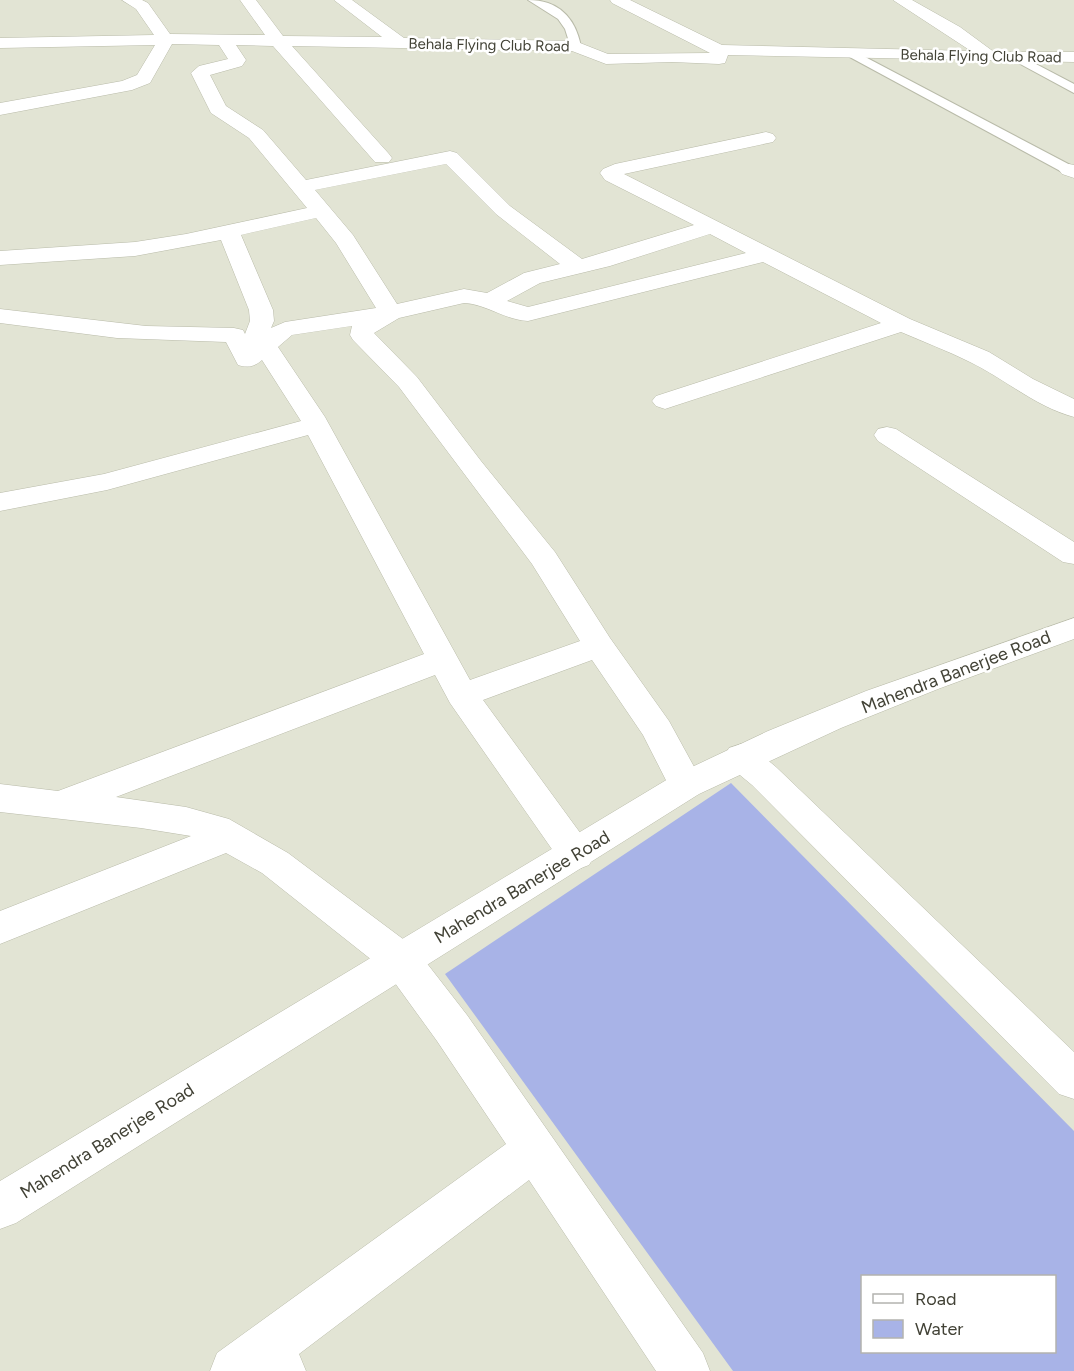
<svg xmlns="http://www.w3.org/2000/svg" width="1074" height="1371" font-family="Figtree,sans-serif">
<rect width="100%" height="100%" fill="#eff1e5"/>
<path fill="#e2e4d4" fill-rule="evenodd" d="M 0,0 L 1074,0 L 1074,1371 L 0,1371 ZM 862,1276 L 1054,1276 L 1054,1352 L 862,1352 Z"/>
<path fill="#a8b3e7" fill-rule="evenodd" d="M 731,783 L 1074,1131 L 1074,1371 L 733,1371 L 445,974 ZM 862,1276 L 1054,1276 L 1054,1352 L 862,1352 Z"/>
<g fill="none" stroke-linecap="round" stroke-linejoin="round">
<g stroke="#b9bba9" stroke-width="2">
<path id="service" d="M 528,0 C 558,0 575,17 581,46 L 579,48 L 571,48 L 565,29 L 558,19 Z
M 850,49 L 1074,167 L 1074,173 L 1064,173 L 846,55 L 844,53 Z
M 1015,53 L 1074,84 L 1074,93 L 1011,59 L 1009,57 Z"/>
</g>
<g stroke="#b9bba9" stroke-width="1">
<path id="minor" d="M 122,0 L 142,0 L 148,3 L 170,34 L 265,35 L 240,0 L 256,0 L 283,36 L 382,37 L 334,0 L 352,0 L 404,38 L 575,41 L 608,54 L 710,53 L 612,3 L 610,0 L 630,0 L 722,45 L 971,51 L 893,0 L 912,0 L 960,27 L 994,52 L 1074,52 L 1074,62 L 728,55 L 725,63 L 719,64 L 672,62 L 606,64 L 572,51 L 292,46 L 389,154 L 392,158 L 389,162 L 375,162 L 273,46 L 236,45 L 246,60 L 242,66 L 210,75 L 226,106 L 263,130 L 306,180 L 450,151 L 457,153 L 510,206 L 582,259 L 694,225 L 605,180 L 600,173 L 603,169 L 615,164 L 766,132 L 773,134 L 776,138 L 773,142 L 624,174 L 910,319 L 989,352 L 1033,379 L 1074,399 L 1074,417 C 1036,407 1005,379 970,362 C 948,351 924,342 901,332 L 674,406 L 665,409 L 656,406 L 652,401 L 656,396 L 881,323 L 763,262 L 528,321 C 505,320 486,304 464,303 L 399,318 L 374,333 L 417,377 L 481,461 L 555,552 L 610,638 L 669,721 L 704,785 L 699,794 L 686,798 L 673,794 L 643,735 L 592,660 L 483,700 L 589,845 L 595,855 L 589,865 L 576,870 L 563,865 L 450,703 L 435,675 L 116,797 L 186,807 L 229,819 L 288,853 L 415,948 L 467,1015 L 703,1353 L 710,1371 L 656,1371 L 529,1180 L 299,1354 L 306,1371 L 210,1371 L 217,1353 L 506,1144 L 437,1041 L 387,972 L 262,873 L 226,853 L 0,944 L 0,911 L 191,836 L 141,828 L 0,812 L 0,784 L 58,791 L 424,654 L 308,435 L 107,490 L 0,511 L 0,493 L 104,474 L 301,421 L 262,360 C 254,367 248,368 238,365 L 226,342 L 117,338 L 0,323 L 0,309 L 146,326 L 234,328 L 243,330 L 245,334 L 250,321 L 249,310 L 221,240 L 135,256 L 0,265 L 0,251 L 135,242 L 186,234 L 307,208 L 249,138 L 211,113 L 191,73 L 199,66 L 228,59 L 219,45 L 172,44 L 150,83 L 132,90 L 0,115 L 0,103 L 122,81 L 137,75 L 155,45 L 0,48 L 0,38 L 154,35 L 136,9 ZM 446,164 L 496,214 L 560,264 L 524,273 L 487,293 L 464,289 L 397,304 L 353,235 L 315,190 ZM 316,218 L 336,243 L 376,308 L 285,322 L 271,328 L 274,321 L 273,310 L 241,235 ZM 710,234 L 746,253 L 528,307 L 507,301 L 540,283 L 610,266 ZM 352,326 L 350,335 L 353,340 L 399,387 L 532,564 L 580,641 L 470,680 L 325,417 L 278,347 L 292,335 Z
M 1069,164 L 1074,165 L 1074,178 L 1062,174 L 1059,170 L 1062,166 Z
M 887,427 L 896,429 L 1074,542 L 1074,564 L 1063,562 L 878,441 L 874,435 L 878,429 Z
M 741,744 L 753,748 L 776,767 L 1074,1052 L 1074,1099 L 1059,1094 L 752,785 L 729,766 L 724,757 L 729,748 Z"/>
</g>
<g stroke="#b9bba9" stroke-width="1">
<path id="tertiary" d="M 1074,618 L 1074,639 L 938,689 L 841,728 L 699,794 L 16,1223 L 0,1229 L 0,1181 L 673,776 L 768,731 L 866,691 Z"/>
</g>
<use href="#service" fill="#fff" fill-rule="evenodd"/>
<use href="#minor" fill="#fff" fill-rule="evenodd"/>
<use href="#tertiary" fill="#fff" fill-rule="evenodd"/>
</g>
<g text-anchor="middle" stroke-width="5" stroke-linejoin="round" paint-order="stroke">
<g font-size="15" fill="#424236" stroke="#fff">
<text transform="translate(489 45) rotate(1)" y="5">Behala Flying Club Road</text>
<text transform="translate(981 56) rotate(1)" y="5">Behala Flying Club Road</text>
</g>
<g font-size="18" fill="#424236" stroke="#fff">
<text transform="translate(956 672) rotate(-21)" y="6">Mahendra Banerjee Road</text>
<text transform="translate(522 887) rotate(-31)" y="6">Mahendra Banerjee Road</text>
<text transform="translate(107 1141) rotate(-32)" y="6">Mahendra Banerjee Road</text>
</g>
</g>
<rect x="861" y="1275" width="195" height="78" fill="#ffffff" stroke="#b3b3af" stroke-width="1.5"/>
<rect x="873" y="1294" width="30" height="9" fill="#ffffff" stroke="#b3b3af" stroke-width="1.5"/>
<text x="915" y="1305" font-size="18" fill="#424236">Road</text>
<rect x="873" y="1320" width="30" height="18" fill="#a8b3e7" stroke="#b3b3af" stroke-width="1.5"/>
<text x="915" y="1335" font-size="18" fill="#424236">Water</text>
</svg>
